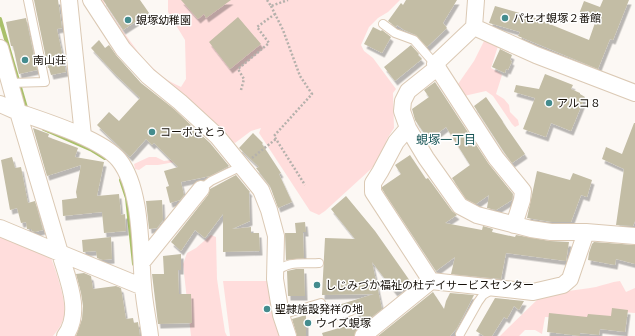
<svg xmlns="http://www.w3.org/2000/svg" width="635" height="336" font-family="Commissioner,'Noto Sans JP',sans-serif">
<defs>
<filter id="shadow"><feDropShadow dx="2.5" dy="4.5" stdDeviation="0" flood-color="#0004"/></filter>
</defs>
<rect width="100%" height="100%" fill="#fcf8f4"/>
<path fill="#ffdddc" d="M 95,0 L 104,0 L 105,5 C 126,34 147,73 181,87 L 186,79 L 185,40 L 168,12 L 168,0 L 400,0 L 388,12 L 378,18 L 369,27 L 361,45 L 364,51 L 373,58 L 396,89 L 393,93 L 394,128 L 387,139 L 381,157 L 371,169 L 325,211 L 319,215 L 310,211 L 259,133 L 261,128 L 251,131 L 235,143 L 226,139 L 141,63 Z
M 487,39 L 498,46 L 491,68 L 500,73 L 502,75 L 496,94 L 504,99 L 509,105 L 510,112 L 518,120 L 519,125 L 515,127 L 512,124 L 493,96 L 486,91 L 464,96 L 459,90 L 458,84 L 474,61 L 484,41 Z
M 149,157 L 156,157 L 164,161 L 177,159 L 186,160 L 158,165 L 146,165 L 139,170 L 135,169 L 134,164 Z
M 0,234 L 50,255 C 55,268 68,304 64,317 C 62,324 58,330 53,336 L 0,336 Z
M 211,235 L 216,237 L 217,279 L 225,332 L 227,336 L 191,336 L 183,264 L 187,253 L 196,248 Z
M 223,281 L 268,281 L 270,299 L 279,336 L 230,336 Z
M 620,281 L 626,292 L 635,288 L 635,313 L 620,312 L 605,319 L 545,317 L 542,334 L 535,330 L 525,330 L 519,336 L 500,336 L 508,328 L 538,299 C 557,290 576,291 596,287 C 604,285 611,282 620,281 Z"/>
<g fill="none" stroke-linecap="round" stroke-linejoin="round">
<path stroke="#a9c06a" stroke-width="4" d="M 0,19 L 27,111
M 44,129 L 92,150 L 105,158
M 121,180 L 127,198 L 134,264"/>
</g>
<path fill="#c3bda5" filter="url(#shadow)" d="M 34,0 L 58,0 L 62,28 L 57,29 L 66,72 L 51,75 L 49,68 L 48,68 Z
M 103,0 L 140,0 L 149,13 L 123,30 Z
M 181,0 L 231,0 L 206,18 L 204,14 L 198,19 Z
M 406,0 L 457,0 L 443,23 L 447,28 L 427,47 L 416,35 L 404,30 L 397,25 L 396,27 L 388,21 L 401,3 L 403,5 Z
M 603,0 L 629,0 L 613,40 L 610,39 L 598,69 L 518,36 L 520,32 L 489,23 L 495,6 L 530,16 L 589,40 L 596,20 L 579,14 L 584,1 L 600,7 Z
M 238,17 L 261,44 L 230,69 L 209,42 Z
M 26,18 L 37,70 L 19,74 L 13,46 L 11,46 L 6,22 Z
M 373,27 L 381,31 L 382,30 L 391,37 L 382,53 L 364,44 Z
M 99,40 L 105,48 L 109,45 L 116,55 L 141,83 L 174,109 L 210,143 L 229,166 L 210,176 L 181,182 L 184,195 L 180,200 L 170,203 L 166,187 L 169,186 L 164,171 L 178,167 L 154,143 L 152,145 L 146,139 L 130,157 L 97,125 L 109,112 L 119,121 L 140,98 L 114,73 L 91,48 Z
M 411,45 L 419,54 L 418,55 L 422,59 L 395,81 L 384,67 Z
M 500,49 L 512,55 L 510,60 L 512,61 L 508,70 L 506,69 L 505,73 L 492,67 Z
M 545,74 L 573,85 L 571,89 L 580,93 L 580,94 L 585,97 L 571,131 L 551,123 L 546,137 L 523,129 L 535,98 L 514,92 L 516,85 L 539,89 Z
M 435,82 L 488,163 L 513,194 L 512,200 L 496,210 L 487,208 L 489,195 L 476,204 L 466,199 L 452,178 L 470,165 L 446,127 L 429,140 L 415,120 L 412,109 L 429,97 L 424,90 Z
M 486,97 L 504,123 L 502,121 L 525,154 L 512,163 L 504,152 L 474,106 Z
M 634,123 L 635,123 L 635,221 L 633,226 L 616,225 L 624,169 L 602,159 L 606,147 L 622,154 Z
M 33,128 L 49,134 L 48,137 L 78,148 L 75,157 L 104,162 L 97,196 L 119,194 L 121,215 L 125,214 L 126,231 L 104,233 L 102,212 L 63,216 L 62,200 L 77,198 L 76,192 L 81,165 L 47,176 Z
M 253,133 L 263,143 L 262,144 L 281,173 L 279,174 L 292,202 L 278,208 L 270,186 L 256,168 L 259,167 L 239,148 Z
M 410,155 L 426,179 L 428,178 L 452,211 L 457,215 L 445,223 L 482,230 L 483,226 L 493,229 L 492,232 L 515,237 L 516,235 L 550,241 L 569,242 L 566,261 L 506,253 L 501,279 L 451,274 L 455,257 L 436,271 L 382,189 L 382,187 L 401,174 L 395,165 Z
M 12,157 L 15,168 L 21,167 L 28,203 L 35,201 L 43,230 L 35,232 L 32,231 L 31,229 L 27,229 L 26,222 L 21,223 L 17,208 L 10,210 L 1,160 Z
M 537,171 L 570,180 L 573,173 L 592,180 L 587,197 L 581,195 L 571,222 L 552,222 L 527,218 Z
M 236,175 L 250,192 L 249,193 L 250,221 L 232,229 L 251,227 L 251,233 L 259,233 L 260,251 L 223,252 L 223,214 L 205,238 L 195,230 L 181,251 L 171,242 L 208,195 L 210,189 Z
M 346,196 L 375,231 L 410,281 L 395,292 L 372,262 L 382,309 L 369,319 L 355,314 L 356,309 L 352,306 L 341,308 L 335,306 L 374,294 L 322,295 L 325,238 L 355,239 L 331,209 Z
M 162,200 L 163,220 L 157,228 L 149,229 L 146,201 Z
M 305,222 L 306,232 L 303,232 L 304,258 L 286,260 L 285,233 L 296,233 L 295,223 Z
M 111,237 L 112,259 L 103,260 L 97,258 L 96,251 L 83,252 L 82,240 Z
M 594,242 L 635,245 L 635,264 L 616,259 L 615,265 L 588,260 L 589,253 L 592,244 Z
M 181,254 L 181,270 L 178,270 L 179,294 L 191,294 L 192,323 L 158,324 L 152,274 L 164,274 L 163,256 Z
M 296,269 L 304,269 L 305,296 L 288,296 L 287,271 Z
M 84,273 L 91,276 L 93,289 L 116,286 L 121,288 L 126,319 L 133,318 L 134,323 L 138,322 L 140,336 L 76,336 L 82,319 L 83,306 L 81,293 L 76,274 Z
M 433,292 L 444,309 L 446,301 L 450,293 L 474,295 L 457,328 L 450,336 L 378,336 Z
M 495,298 L 524,301 L 519,310 L 514,306 L 507,319 L 504,317 L 492,336 L 484,336 L 476,331 Z
M 612,308 L 628,310 L 625,332 L 600,329 L 599,335 L 580,333 L 580,336 L 547,332 L 549,313 L 587,317 L 588,314 L 611,316 Z
M 306,315 L 306,336 L 297,336 L 292,319 Z
M 367,320 L 357,329 L 354,336 L 323,336 L 322,333 Z"/>
<g fill="none" stroke-linecap="round" stroke-linejoin="round">
<g stroke="#dbc9b4" stroke-width="10">
<path id="lane" d="M 383,24 L 395,33 L 414,40 L 435,64
M 10,83 L 45,82 L 28,0
M 201,189 L 211,181 L 242,166
M 275,273 C 287,260 303,264 319,263
M 281,315 L 321,303 L 327,319 L 351,311
M 460,334 L 478,302 L 483,295 L 493,289"/>
</g>
<g stroke="#dbc9b4" stroke-width="18">
<path id="street" d="M 69,0 L 83,136
M 91,0 L 123,49 L 148,76 L 180,102 L 217,136 L 261,190 L 269,210 L 276,236 L 275,279 L 281,315 L 288,336
M 476,0 L 474,27 L 536,55 L 635,93
M 474,27 L 435,64 L 496,158 L 523,191 L 522,200 L 514,225
M 0,48 L 18,112 C 44,121 102,139 119,160 C 142,189 140,249 143,285 C 144,302 148,319 150,336
M 438,67 L 408,91 L 403,101 L 402,111 L 408,128 L 426,158 L 460,206 L 477,215 L 531,229 L 551,232 L 586,232 L 635,236
M 0,104 L 18,112 L 60,253 L 0,228
M 408,128 L 396,142 L 380,172 L 373,183 L 373,192 L 431,281 L 533,292 L 563,285 L 570,279 L 586,232
M 60,253 L 143,287
M 60,253 C 67,278 83,312 65,336
M 142,262 L 201,189
M 363,336 L 431,281"/>
</g>
<path stroke="#b5b1ac" stroke-width="2.5" stroke-dasharray="2 2" stroke-linecap="butt" d="M 267,0 L 271,6 L 288,0
M 271,6 L 283,30 L 300,76 L 312,94 L 274,136 L 305,185
M 241,90 L 244,79 L 238,69 L 269,43 L 257,27 L 275,14
M 252,158 L 276,139"/>
<use href="#lane" stroke="#fff" stroke-width="8"/>
<use href="#street" stroke="#fff" stroke-width="16"/>
</g>
<g fill="#448c8e" stroke="#fff" stroke-width="1.5">
<circle cx="505" cy="18" r="4"/>
<circle cx="128" cy="20" r="4"/>
<circle cx="25" cy="60" r="4"/>
<circle cx="549" cy="103" r="4"/>
<circle cx="152" cy="132" r="4"/>
<circle cx="317" cy="285" r="4"/>
<circle cx="267" cy="309" r="4"/>
<circle cx="308" cy="323" r="4"/>
</g>
<g text-anchor="middle" stroke-width="3" stroke-linejoin="round" paint-order="stroke">
<g font-size="11" fill="#150f08" stroke="#fff" text-anchor="start">
<text x="513" y="22">パセオ蜆塚２番館</text>
<text x="136" y="24">蜆塚幼稚園</text>
<text x="33" y="64">南山荘</text>
<text x="557" y="107">アルコ８</text>
<text x="160" y="136">コーポさとう</text>
<text x="325" y="289">しじみづか福祉の杜デイサービスセンター</text>
<text x="275" y="313">聖隷施設発祥の地</text>
<text x="316" y="327">ウイズ蜆塚</text>
</g>
<g font-size="12" fill="#175455" stroke="#fff">
<text x="446" y="144">蜆塚一丁目</text>
</g>
</g>
</svg>
